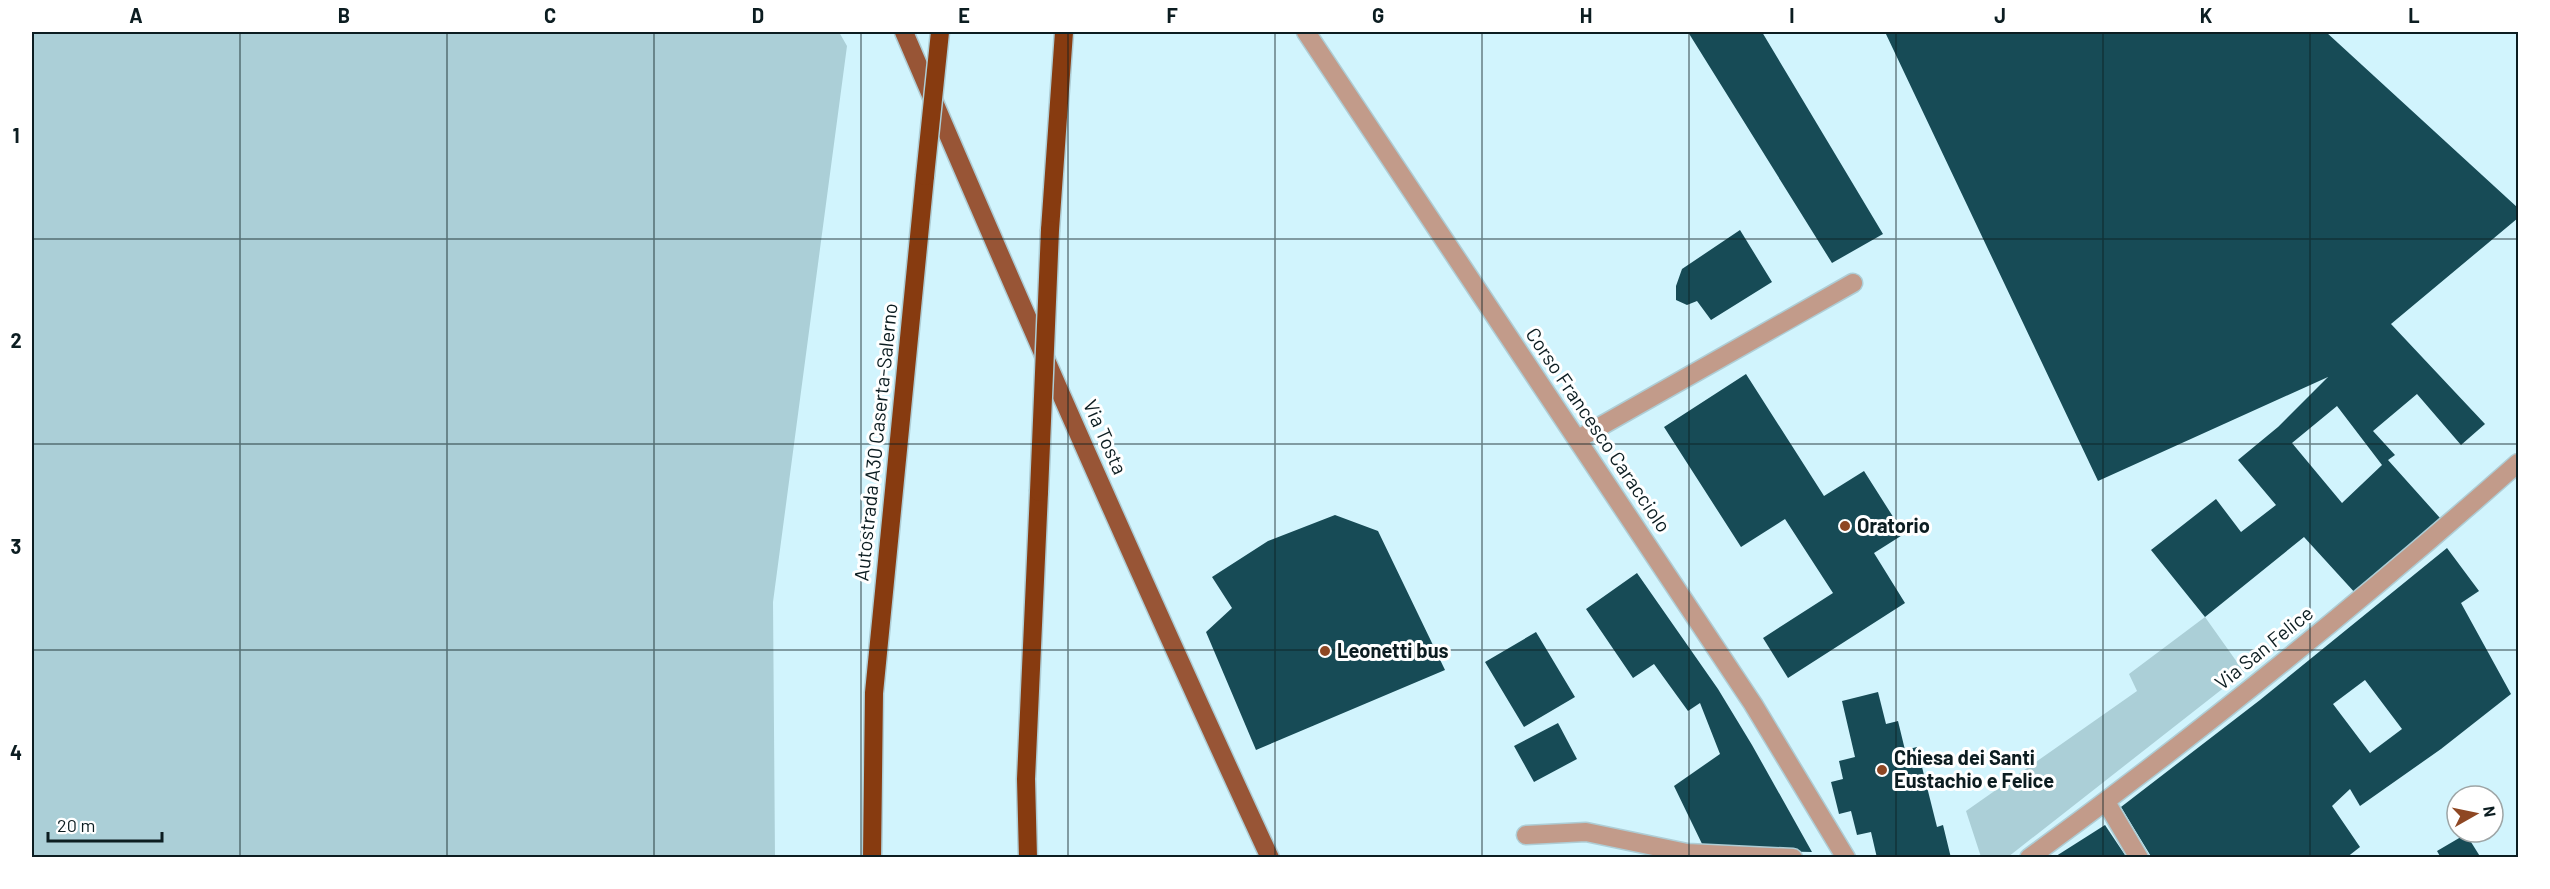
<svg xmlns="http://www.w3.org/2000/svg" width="2550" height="889" font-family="Barlow,sans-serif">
<rect width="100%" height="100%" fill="#d1f4fd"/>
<path fill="#abcfd7" d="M 32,32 L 839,32 L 847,46 L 773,602 L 775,857 L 32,857 Z
M 2205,617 L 2244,672 L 2008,857 L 1981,857 L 1966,811 L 2137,691 L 2129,674 Z"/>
<path fill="#174b56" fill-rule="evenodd" d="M 1688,32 L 1762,32 L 1883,234 L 1832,263 Z
M 1885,32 L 2326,32 L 2518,208 L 2518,218 L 2391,324 L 2485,424 L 2461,445 L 2417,394 L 2373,431 L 2395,455 L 2388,460 L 2440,518 L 2357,595 L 2304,537 L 2205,617 L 2151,550 L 2216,499 L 2241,532 L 2276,505 L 2238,460 L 2278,427 L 2328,377 L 2098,481 ZM 2337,406 L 2382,465 L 2342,503 L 2292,443 Z
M 1740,230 L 1772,282 L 1711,320 L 1697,301 L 1687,305 L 1676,300 L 1676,286 L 1682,269 Z
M 1746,374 L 1824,496 L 1864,471 L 1904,534 L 1874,553 L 1905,603 L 1788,678 L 1763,638 L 1833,593 L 1785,519 L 1741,547 L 1664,427 Z
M 1335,515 L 1378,531 L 1445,670 L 1256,750 L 1206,632 L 1232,608 L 1212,577 L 1268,541 Z
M 2447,548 L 2479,591 L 2461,603 L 2511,694 L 2441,749 L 2360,806 L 2350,789 L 2332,806 L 2360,847 L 2346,858 L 2152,858 L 2121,807 L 2260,700 ZM 2365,680 L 2402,729 L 2370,753 L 2333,704 Z
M 1637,573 L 1718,689 L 1752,745 L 1812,852 L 1705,850 L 1674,786 L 1720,754 L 1700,703 L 1688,711 L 1654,664 L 1633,678 L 1586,609 Z
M 1536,632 L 1575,697 L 1524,727 L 1485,662 Z
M 1878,692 L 1886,724 L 1898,721 L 1905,750 L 1917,747 L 1937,827 L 1943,825 L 1951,858 L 1877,858 L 1871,832 L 1857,835 L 1851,811 L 1839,814 L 1831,782 L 1843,779 L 1839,761 L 1855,757 L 1842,701 Z
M 1558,723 L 1577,759 L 1534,782 L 1514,746 Z
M 2105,825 L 2127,858 L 2053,858 Z
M 2466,834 L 2481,858 L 2441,858 L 2437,851 Z"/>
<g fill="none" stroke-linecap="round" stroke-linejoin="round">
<g stroke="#aecdd5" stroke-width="21">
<path id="minor" d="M 1306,32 L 1753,704 L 1846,858
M 1578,439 L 1853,283
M 2106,802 L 2139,858
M 1526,835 L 1586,832 L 1687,853 L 1793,858
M 2029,858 C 2199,734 2361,602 2518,463"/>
</g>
<g stroke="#aecdd5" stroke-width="21">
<path id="major" d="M 904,32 C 1022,308 1143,584 1270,858"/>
</g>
<g stroke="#aecdd5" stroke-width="21">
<path id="highway" d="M 1050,230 L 1064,32
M 872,858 L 874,693 L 925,176
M 1028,858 L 1026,779 L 1039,492"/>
</g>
<use href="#minor" stroke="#c29b8a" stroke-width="18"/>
<use href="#major" stroke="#985536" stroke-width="18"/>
<use href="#highway" stroke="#873b10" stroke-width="18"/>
<g stroke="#aecdd5" stroke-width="21" stroke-linecap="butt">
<path id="highway-bridge" d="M 925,176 L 940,32
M 1039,492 L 1050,230"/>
</g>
<use href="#highway-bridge" stroke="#873b10" stroke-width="18"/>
</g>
<path fill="none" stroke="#0c1d21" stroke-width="1.5" stroke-opacity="0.55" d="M 240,32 L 240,858M 447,32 L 447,858M 654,32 L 654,858M 861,32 L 861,858M 1068,32 L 1068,858M 1275,32 L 1275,858M 1482,32 L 1482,858M 1689,32 L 1689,858M 1896,32 L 1896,858M 2103,32 L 2103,858M 2310,32 L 2310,858M 32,239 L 2518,239M 32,444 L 2518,444M 32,650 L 2518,650"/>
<g fill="#8e4723" stroke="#fff" stroke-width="2">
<circle cx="1845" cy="526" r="6"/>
<circle cx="1325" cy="651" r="6"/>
<circle cx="1882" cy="770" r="6"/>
</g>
<g text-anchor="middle" stroke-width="6" stroke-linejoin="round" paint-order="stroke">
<g font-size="20" fill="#0c1d21" stroke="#fff">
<text transform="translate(1598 430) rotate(56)" y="7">Corso Francesco Caracciolo</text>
<text transform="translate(1105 437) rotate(66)" y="7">Via Tosta</text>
<text transform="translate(876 442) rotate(-84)" y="7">Autostrada A30 Caserta-Salerno</text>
<text transform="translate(2264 648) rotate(-39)" y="7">Via San Felice</text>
</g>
<g font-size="20" font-weight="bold" fill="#0c1d21" stroke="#fff" text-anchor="start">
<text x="1857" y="533">Oratorio</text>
<text x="1337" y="658">Leonetti bus</text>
<text x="1894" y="765">Chiesa dei Santi<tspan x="1894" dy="23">Eustachio e Felice</tspan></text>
</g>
</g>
<rect width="2550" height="889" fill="none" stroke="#ffffff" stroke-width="66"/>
<g transform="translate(2475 814) rotate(81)"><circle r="28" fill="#ffffff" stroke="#9ea5a6" stroke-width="1.5"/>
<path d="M0-4.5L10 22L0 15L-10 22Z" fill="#8e4723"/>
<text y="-9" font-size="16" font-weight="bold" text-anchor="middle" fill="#0c1d21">N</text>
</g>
<path d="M48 832v9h114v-9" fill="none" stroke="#0c1d21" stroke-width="3"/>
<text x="57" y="832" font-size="18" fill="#0c1d21" stroke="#ffffff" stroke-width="4.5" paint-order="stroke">20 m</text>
<rect x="33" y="33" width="2484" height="823" fill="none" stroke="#0c1d21" stroke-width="2"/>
<g font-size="20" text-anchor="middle" font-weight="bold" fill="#0c1d21">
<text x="136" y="23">A</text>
<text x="344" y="23">B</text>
<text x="550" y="23">C</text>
<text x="758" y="23">D</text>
<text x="964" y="23">E</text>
<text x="1172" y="23">F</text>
<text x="1378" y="23">G</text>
<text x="1586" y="23">H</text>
<text x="1792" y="23">I</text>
<text x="2000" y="23">J</text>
<text x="2206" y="23">K</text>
<text x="2414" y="23">L</text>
<text x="16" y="143">1</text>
<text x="16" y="348">2</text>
<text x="16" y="554">3</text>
<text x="16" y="760">4</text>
</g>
</svg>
